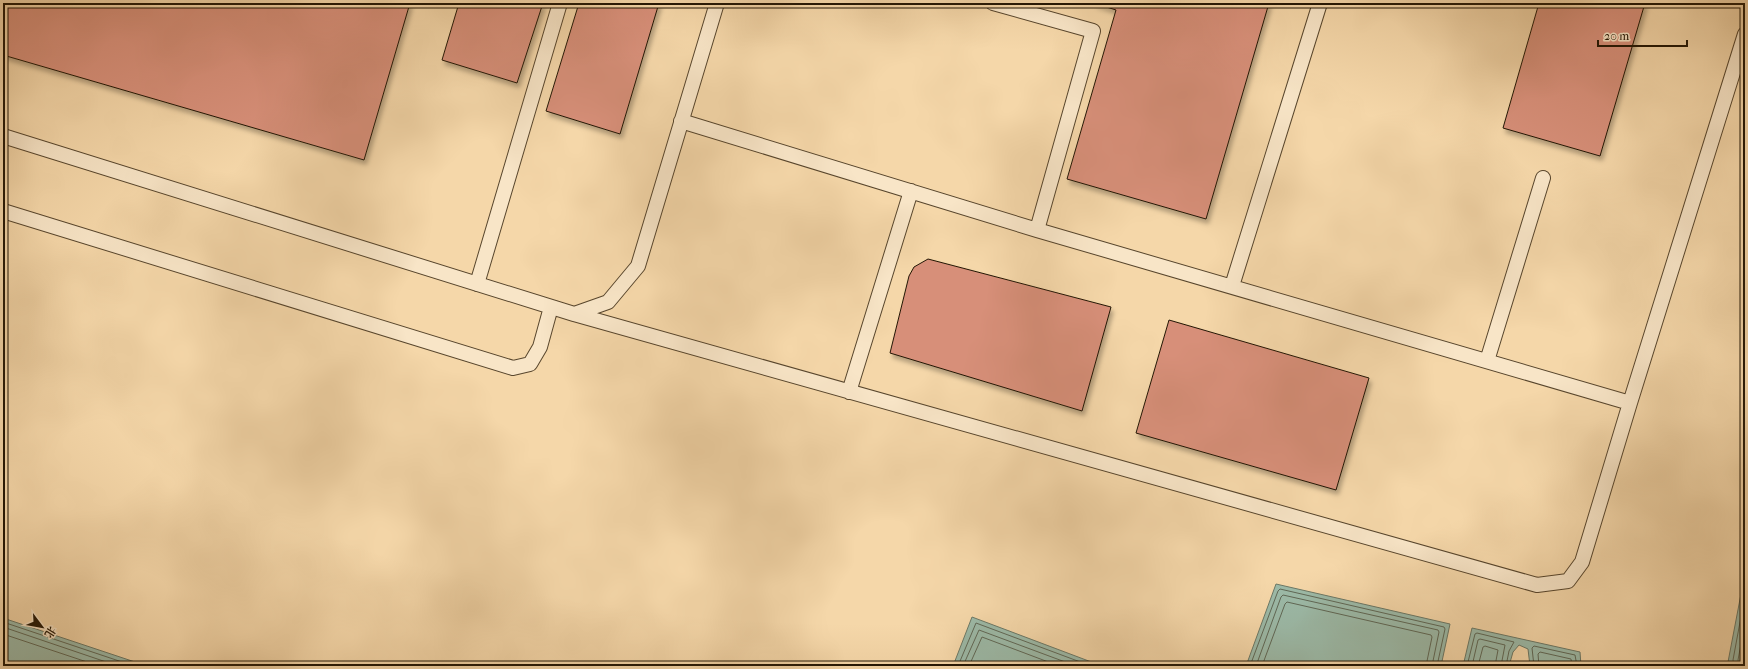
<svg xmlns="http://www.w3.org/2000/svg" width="1748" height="669" font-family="'IM FELL French Canon','Noto Serif SC',serif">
<defs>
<filter id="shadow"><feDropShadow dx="2.5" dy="4.5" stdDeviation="2" flood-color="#0004"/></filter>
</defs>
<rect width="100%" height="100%" fill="#f5d7a9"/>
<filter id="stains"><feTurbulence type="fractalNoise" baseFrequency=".005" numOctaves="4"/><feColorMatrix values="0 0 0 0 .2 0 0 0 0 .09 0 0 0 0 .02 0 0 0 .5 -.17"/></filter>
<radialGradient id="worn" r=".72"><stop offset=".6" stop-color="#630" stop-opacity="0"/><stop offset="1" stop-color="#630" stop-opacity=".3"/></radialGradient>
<path fill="#9cbaa8" stroke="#6c7866" d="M 1745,573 L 1745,666 L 1732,666 L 1728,662 Z
M 1276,584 L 1450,624 L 1441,666 L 1246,666 Z
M 972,617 L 1102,666 L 953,666 Z
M 3,618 L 144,665 L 145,666 L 3,666 Z
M 1472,628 L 1580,652 L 1581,666 L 1530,666 L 1528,649 L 1519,645 L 1513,652 L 1509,666 L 1463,666 Z"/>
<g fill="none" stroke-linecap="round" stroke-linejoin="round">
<path stroke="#606856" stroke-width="1" d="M 3,622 L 134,666
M 3,627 L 118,666
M 3,634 L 99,666
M 958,666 L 976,623 L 1091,666
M 963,666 L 979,630 L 1076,666
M 969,666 L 982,637 L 1059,666
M 1250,666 L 1278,591 L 1280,589 L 1444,627 L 1445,629 L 1437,666
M 1256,666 L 1281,597 L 1283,595 L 1438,630 L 1439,632 L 1432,666
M 1262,666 L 1285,604 L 1287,602 L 1431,635 L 1432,637 L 1426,666
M 1467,666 L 1475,634 L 1477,633 L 1514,642 L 1509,651 L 1506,666
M 1472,666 L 1478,640 L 1480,639 L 1505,645 L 1501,666
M 1478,666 L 1483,647 L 1485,646 L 1498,650 L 1495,666
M 1534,666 L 1532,648 L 1534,646 L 1575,655 L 1577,666
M 1539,666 L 1538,654 L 1540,652 L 1571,659 L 1572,666
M 1734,666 L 1733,660 L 1745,595
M 1739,666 L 1738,660 L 1745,622"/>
</g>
<path fill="#d78f79" stroke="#231604" filter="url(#shadow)" d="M 3,3 L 410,3 L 364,160 L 3,55 Z
M 459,3 L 543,3 L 517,83 L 442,60 Z
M 579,3 L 659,3 L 620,134 L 546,111 Z
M 1094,3 L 1269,3 L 1206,219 L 1067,179 L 1116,10 Z
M 1539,3 L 1645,3 L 1600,156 L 1503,128 Z
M 928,259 L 1111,307 L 1082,411 L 890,353 L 909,276 L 914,267 Z
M 1169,320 L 1369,378 L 1336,490 L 1136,433 Z"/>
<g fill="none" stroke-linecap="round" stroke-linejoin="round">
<g stroke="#58462d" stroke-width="16">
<path id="lane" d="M 993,3 L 1093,31 L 1037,230
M 681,121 L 1037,230 L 1630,403
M 3,136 L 574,314 L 608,302 L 638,266 L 717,3
M 3,211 L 513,368 L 530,364 L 540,347 L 551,307
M 477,284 L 560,3
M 1232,286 L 1320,3
M 574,314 L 1537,585 L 1568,581 L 1582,562 L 1630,403 L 1745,34
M 1487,361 L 1543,178
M 849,392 L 911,191"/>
</g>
<use href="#lane" stroke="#f8e5c7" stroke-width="14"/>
</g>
<rect width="1748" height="669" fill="none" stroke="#f5d7a9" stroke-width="16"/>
<rect x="4" y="4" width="1740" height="661" fill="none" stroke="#231604" stroke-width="2"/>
<rect x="8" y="8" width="1732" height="653" fill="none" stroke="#231604"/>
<g transform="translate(42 627) rotate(122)" stroke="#f8e5c7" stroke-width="3" paint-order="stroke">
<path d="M0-3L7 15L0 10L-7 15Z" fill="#231604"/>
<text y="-6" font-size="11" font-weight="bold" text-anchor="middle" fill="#231604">北</text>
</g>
<path d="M1598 40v6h89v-6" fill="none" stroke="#231604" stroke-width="2"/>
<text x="1604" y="40" font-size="12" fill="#231604" stroke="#f8e5c7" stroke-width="3" paint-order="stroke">20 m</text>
<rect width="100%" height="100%" filter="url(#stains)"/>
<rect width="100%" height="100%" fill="url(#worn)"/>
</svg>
